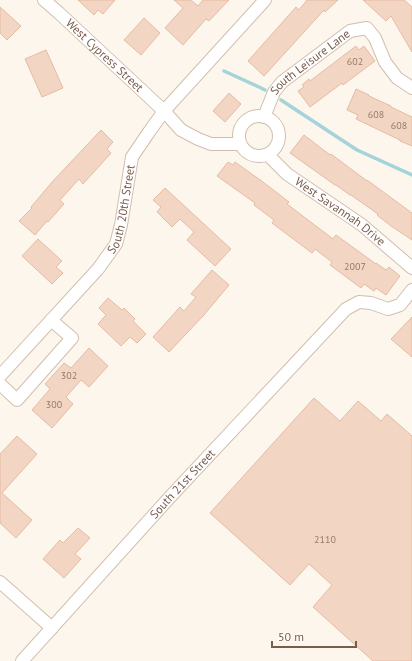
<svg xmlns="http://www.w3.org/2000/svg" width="412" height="661" font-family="'PT Sans',sans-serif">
<rect width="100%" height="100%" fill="#fdf6ec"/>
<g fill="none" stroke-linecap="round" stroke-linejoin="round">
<path stroke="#a5d3da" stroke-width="3.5" d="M 224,71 L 259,87 L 265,90
M 281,100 L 357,150 L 412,175"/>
</g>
<path fill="#f3d5c3" stroke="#e6bba3" d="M 78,0 L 115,0 L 103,14 L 98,10 L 94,15 Z
M 174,0 L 191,0 L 198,6 L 203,0 L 229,0 L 209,21 L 206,19 L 183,45 L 165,28 L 183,8 Z
M 307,0 L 338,0 L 325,12 L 324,10 L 264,76 L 248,61 L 296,7 L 299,10 Z
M 363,0 L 404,0 L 412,7 L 412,52 L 391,16 L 386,21 Z
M 0,7 L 21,26 L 7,40 L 0,33 Z
M 144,18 L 160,33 L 141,55 L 124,40 Z
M 356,46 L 359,50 L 364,46 L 375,61 L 343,85 L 342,83 L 310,107 L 298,91 L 304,87 L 302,85 L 309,79 L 310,81 Z
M 46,50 L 63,88 L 42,97 L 25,59 Z
M 356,89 L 369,95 L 369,96 L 391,106 L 391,107 L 412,117 L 412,146 L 400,141 L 400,140 L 356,119 L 358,115 L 347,110 Z
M 229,93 L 241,104 L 225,122 L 213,111 Z
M 101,130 L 113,142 L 107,149 L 111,153 L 83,184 L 79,179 L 60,200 L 64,204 L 48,222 L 47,221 L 35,235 L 19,221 L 32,208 L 31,207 L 53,181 Z
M 304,135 L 330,155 L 331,154 L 367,181 L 367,180 L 412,213 L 412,240 L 391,226 L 377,215 L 378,214 L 351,195 L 350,195 L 336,185 L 335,185 L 290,153 Z
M 228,162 L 233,165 L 235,162 L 263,182 L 289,202 L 287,204 L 333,239 L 336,235 L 376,264 L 376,263 L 386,270 L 389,267 L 400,276 L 386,295 L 376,288 L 374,291 L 364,284 L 361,288 L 330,265 L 332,262 L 315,249 L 312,253 L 272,223 L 274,220 L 254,205 L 255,203 L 217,176 Z
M 165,188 L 231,249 L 215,266 L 187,240 L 194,232 L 180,219 L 172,227 L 157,212 L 161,207 L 153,200 Z
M 38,239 L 62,261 L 56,267 L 63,273 L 52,284 L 22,256 Z
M 212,270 L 229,285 L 204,315 L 169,352 L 153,337 L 180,307 L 184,311 L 196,297 L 191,294 Z
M 108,298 L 122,310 L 124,308 L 135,319 L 133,321 L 146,334 L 137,343 L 130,337 L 121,346 L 98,324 L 106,315 L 99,308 Z
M 412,317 L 412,357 L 391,339 Z
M 89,348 L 108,366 L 89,387 L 81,380 L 66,397 L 73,404 L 52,428 L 32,410 L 50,389 L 45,384 L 64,363 L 71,368 Z
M 314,398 L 340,421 L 358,401 L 381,421 L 387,414 L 412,436 L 412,661 L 373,661 L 313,607 L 332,585 L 309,564 L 290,585 L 210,513 Z
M 17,436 L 37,454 L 2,493 L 32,520 L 16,538 L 0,523 L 0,454 Z
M 78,528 L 90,538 L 75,554 L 81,559 L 64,578 L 43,559 L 60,540 L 63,543 Z"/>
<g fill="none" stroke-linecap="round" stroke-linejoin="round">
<g stroke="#d1beb0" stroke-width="14">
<g id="street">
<path id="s1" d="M 44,0 L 59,13 L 164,111 L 181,130 L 198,139 L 211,144 L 239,144"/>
<circle cx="259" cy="136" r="20"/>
<path id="s2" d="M 264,117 L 274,92 L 282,82 L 350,31 L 367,28 L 375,38 L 385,62 L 397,78 L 412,88"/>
<path id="s3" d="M 268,155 L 287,174 L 362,225 L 412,268"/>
<path id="s4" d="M 0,376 L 98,269 L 116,244 L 121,225 L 132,157 L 149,132 L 164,111 L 265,0"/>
<path d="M 0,384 L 17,400 L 72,338 L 51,320"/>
<path d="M 0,582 L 52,628"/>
<path id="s5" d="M 22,661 L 170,497 L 346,309 L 359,302 L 371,303 L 388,309 L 400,305 L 412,290"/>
</g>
</g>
<use href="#street" stroke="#fff" stroke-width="12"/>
</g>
<g text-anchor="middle" stroke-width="3" stroke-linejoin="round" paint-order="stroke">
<g font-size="10" fill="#987a6a">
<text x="355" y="65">602</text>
<text x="376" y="118">608</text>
<text x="399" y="129">608</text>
<text x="355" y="270">2007</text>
<text x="69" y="379">302</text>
<text x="54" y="408">300</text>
<text x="325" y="543">2110</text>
</g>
<g font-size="12" fill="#7a5c4d" stroke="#fffaf3">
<text dy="4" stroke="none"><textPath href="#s1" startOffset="82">West Cypress Street</textPath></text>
<text dy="4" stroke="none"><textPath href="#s2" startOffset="74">South Leisure Lane</textPath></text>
<text dy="4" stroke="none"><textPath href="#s4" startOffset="211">South 20th Street</textPath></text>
<text dy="4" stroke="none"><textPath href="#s3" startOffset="92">West Savannah Drive</textPath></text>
<text dy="4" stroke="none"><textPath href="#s5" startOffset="239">South 21st Street</textPath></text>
</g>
</g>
<path d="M272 641v6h84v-6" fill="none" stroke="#7a5c4d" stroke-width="2"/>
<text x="278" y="641" font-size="12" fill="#7a5c4d" stroke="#fffaf3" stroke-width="3" paint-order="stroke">50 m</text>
</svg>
